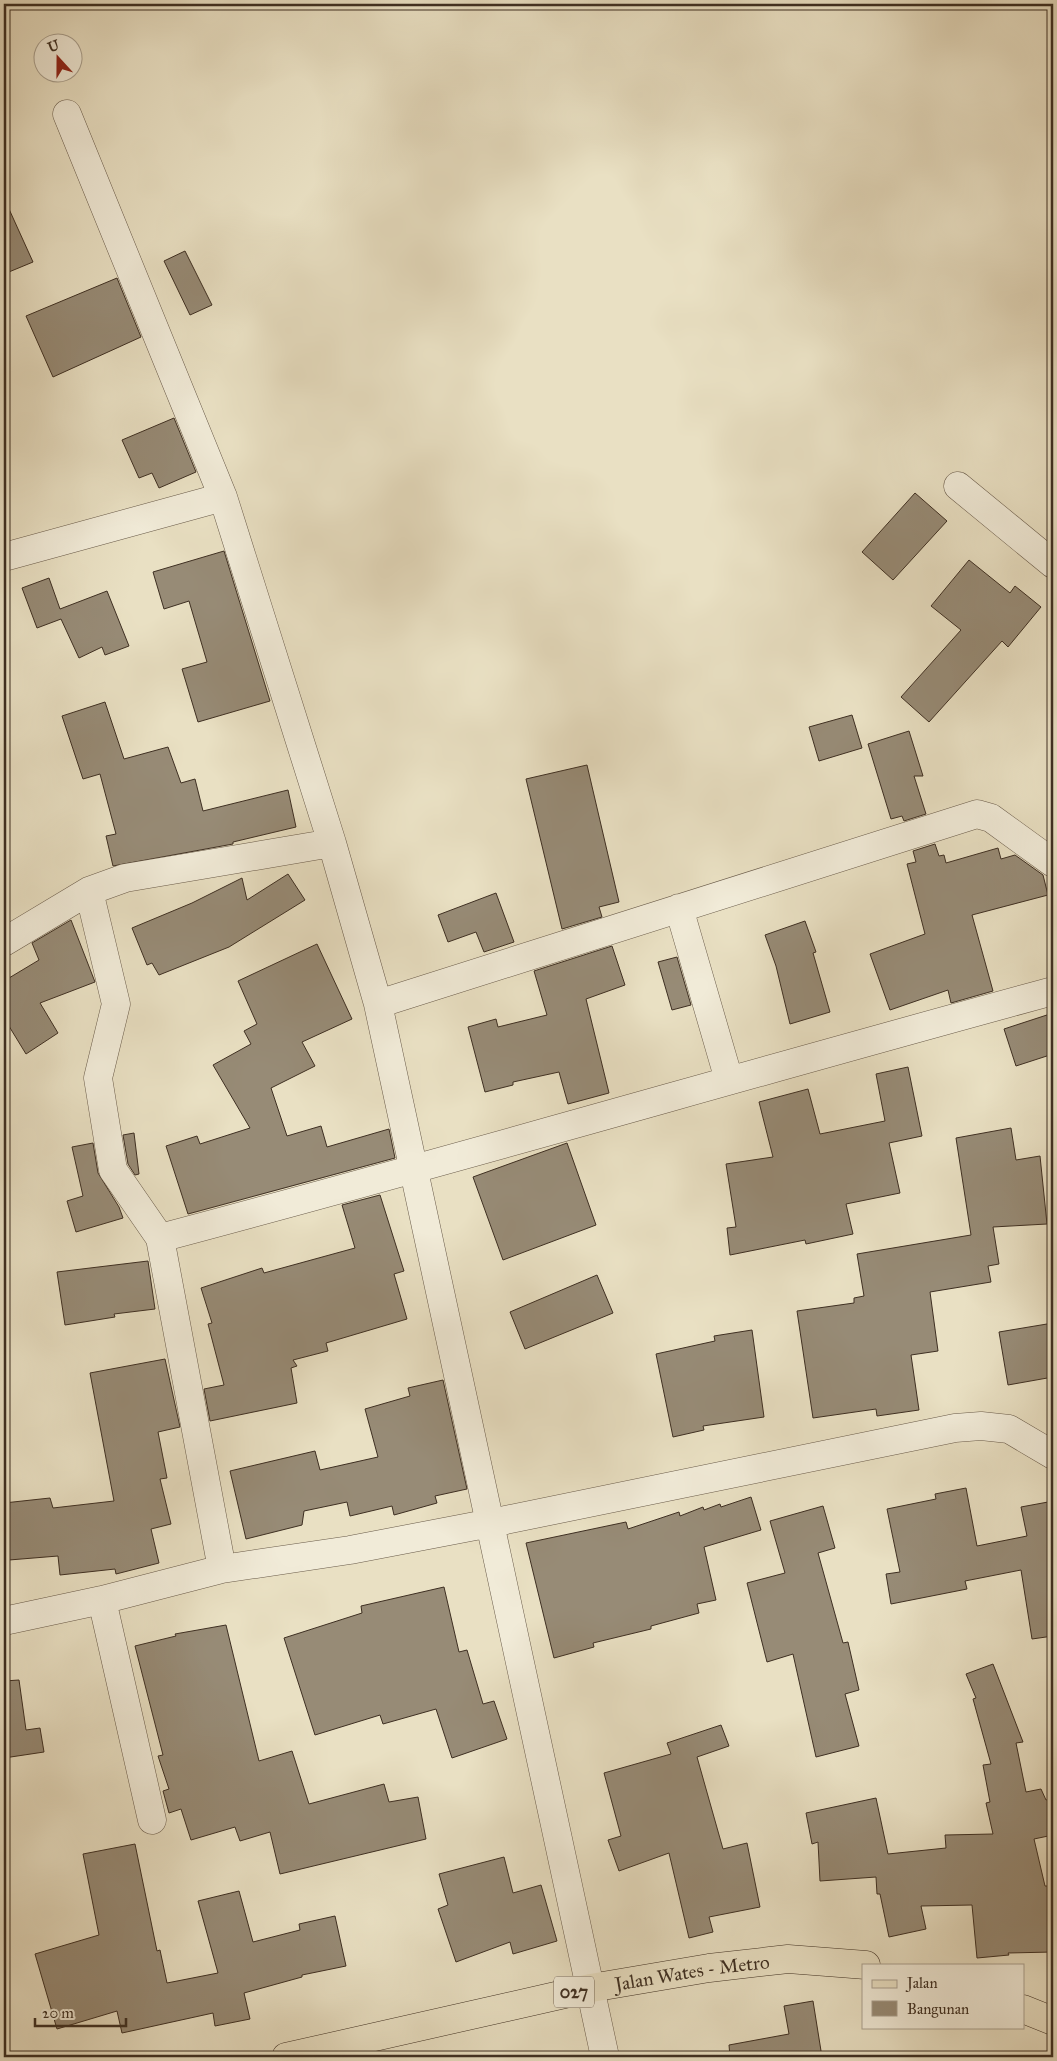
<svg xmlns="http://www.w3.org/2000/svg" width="1057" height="2061" font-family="'IM FELL Great Primer',serif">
<rect width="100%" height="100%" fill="#e9e0c3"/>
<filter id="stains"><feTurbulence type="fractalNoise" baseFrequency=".004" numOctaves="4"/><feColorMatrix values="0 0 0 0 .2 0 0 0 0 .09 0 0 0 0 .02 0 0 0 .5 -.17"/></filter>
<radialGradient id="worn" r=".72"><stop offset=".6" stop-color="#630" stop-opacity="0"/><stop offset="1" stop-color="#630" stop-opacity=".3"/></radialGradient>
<path fill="#978b76" stroke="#3e2f22" d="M 4,198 L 33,262 L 4,274 Z
M 185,251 L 212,305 L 190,315 L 164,261 Z
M 117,278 L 141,337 L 53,377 L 26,316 Z
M 174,418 L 196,472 L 159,488 L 152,473 L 139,478 L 122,440 Z
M 915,493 L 947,521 L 893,580 L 862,552 Z
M 224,551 L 270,701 L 198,722 L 182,669 L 207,662 L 189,601 L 164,609 L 153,572 Z
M 969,560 L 1010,593 L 1015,586 L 1041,607 L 1008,647 L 1002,641 L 929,722 L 901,697 L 961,630 L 931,606 Z
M 49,578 L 60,609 L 107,591 L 129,646 L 105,655 L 102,647 L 79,658 L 61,619 L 37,628 L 22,588 Z
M 105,702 L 124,759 L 168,747 L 181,783 L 195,779 L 203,811 L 288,790 L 296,827 L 233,842 L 233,844 L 113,866 L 106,836 L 116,834 L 100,774 L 83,779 L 62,716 Z
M 852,715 L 862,748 L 819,761 L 809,727 Z
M 909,731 L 923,776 L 914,776 L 926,814 L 904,821 L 902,816 L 891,819 L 868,744 Z
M 587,765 L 619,902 L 599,907 L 602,917 L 562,929 L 526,779 Z
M 935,844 L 939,856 L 944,855 L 946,863 L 998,848 L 1001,859 L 1015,855 L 1043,875 L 1048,895 L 972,915 L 993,991 L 951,1003 L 948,990 L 890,1010 L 870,954 L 925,934 L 907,864 L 916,862 L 913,851 Z
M 288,874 L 305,900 L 229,947 L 159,975 L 152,963 L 147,965 L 132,928 L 192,903 L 242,878 L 247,900 Z
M 496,893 L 514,942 L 484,952 L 476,932 L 448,942 L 438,915 Z
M 71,920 L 95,982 L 40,1003 L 58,1033 L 26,1054 L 4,1018 L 4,981 L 39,960 L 32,943 Z
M 805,921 L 816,952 L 813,953 L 830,1012 L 790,1024 L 776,966 L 765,935 Z
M 317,944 L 352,1019 L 302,1042 L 315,1066 L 271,1088 L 287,1136 L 321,1126 L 327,1147 L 389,1129 L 395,1158 L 188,1214 L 166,1146 L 197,1136 L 200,1144 L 250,1128 L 213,1065 L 251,1044 L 244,1031 L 257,1024 L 238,981 Z
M 612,946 L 625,985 L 586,999 L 609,1093 L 568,1104 L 559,1072 L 513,1082 L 513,1085 L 485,1092 L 468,1027 L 496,1019 L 498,1027 L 547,1015 L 534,971 Z
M 677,957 L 691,1005 L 672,1010 L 658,962 Z
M 1053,1013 L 1053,1054 L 1016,1066 L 1004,1029 Z
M 908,1067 L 922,1136 L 889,1143 L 900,1193 L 846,1204 L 853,1234 L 806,1244 L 805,1240 L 730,1255 L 727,1228 L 736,1227 L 726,1164 L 773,1157 L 759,1102 L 808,1089 L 820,1134 L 885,1121 L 876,1074 Z
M 1011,1128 L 1016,1160 L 1040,1156 L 1047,1224 L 993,1227 L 999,1264 L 988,1266 L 991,1282 L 930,1292 L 938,1351 L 911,1355 L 919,1410 L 877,1416 L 876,1409 L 813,1418 L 797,1311 L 854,1303 L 854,1298 L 864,1296 L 857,1254 L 971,1235 L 956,1138 Z
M 134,1133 L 139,1174 L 135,1175 L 128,1164 L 123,1135 Z
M 93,1143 L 98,1173 L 119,1207 L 123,1218 L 76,1232 L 67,1201 L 83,1196 L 72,1147 Z
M 567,1143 L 596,1225 L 503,1260 L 473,1177 Z
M 380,1195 L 404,1271 L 394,1274 L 407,1319 L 326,1343 L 328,1351 L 293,1360 L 297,1366 L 291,1368 L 297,1403 L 210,1421 L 204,1389 L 224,1385 L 208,1324 L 212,1323 L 201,1288 L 262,1268 L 264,1273 L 355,1248 L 342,1205 Z
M 148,1261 L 155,1309 L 114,1314 L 115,1317 L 65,1325 L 57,1272 Z
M 597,1275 L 613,1313 L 525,1349 L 510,1312 Z
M 1053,1323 L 1053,1377 L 1008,1385 L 999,1332 Z
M 752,1330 L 764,1417 L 703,1426 L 704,1430 L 673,1437 L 656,1354 L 715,1341 L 714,1336 Z
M 165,1359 L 180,1427 L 158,1432 L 167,1478 L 160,1479 L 171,1524 L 151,1529 L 159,1563 L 116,1574 L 115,1569 L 60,1575 L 58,1556 L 9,1560 L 4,1503 L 50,1498 L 53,1508 L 114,1501 L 90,1373 Z
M 443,1380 L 467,1489 L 435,1496 L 437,1503 L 394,1515 L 392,1506 L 350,1516 L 347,1502 L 304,1511 L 302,1525 L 246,1539 L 230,1471 L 315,1451 L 320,1470 L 378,1457 L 365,1409 L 410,1396 L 408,1388 Z
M 966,1488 L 977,1546 L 1027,1536 L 1021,1507 L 1048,1502 L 1053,1526 L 1053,1636 L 1032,1639 L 1021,1570 L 965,1581 L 967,1589 L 891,1604 L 886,1574 L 900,1572 L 887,1509 L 936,1499 L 935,1494 Z
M 751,1497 L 761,1530 L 704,1547 L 716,1600 L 697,1604 L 699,1613 L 651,1626 L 651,1629 L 593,1643 L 594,1647 L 554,1658 L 526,1543 L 626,1522 L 628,1529 L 679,1512 L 680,1516 L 703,1507 L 704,1510 L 720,1504 L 721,1507 Z
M 823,1506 L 835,1548 L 818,1553 L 843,1643 L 848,1642 L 859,1690 L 845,1694 L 859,1746 L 816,1757 L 793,1654 L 767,1662 L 747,1583 L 785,1573 L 770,1521 Z
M 444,1587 L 459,1652 L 467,1650 L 483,1704 L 494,1701 L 507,1739 L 452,1758 L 436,1709 L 383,1724 L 380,1715 L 315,1735 L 284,1638 L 362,1613 L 361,1606 Z
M 226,1625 L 259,1761 L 292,1751 L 309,1804 L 384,1784 L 389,1802 L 418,1797 L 426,1839 L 280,1874 L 270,1832 L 240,1841 L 235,1827 L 191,1840 L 181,1809 L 169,1813 L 163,1791 L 169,1789 L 158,1756 L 163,1755 L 135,1646 L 176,1636 L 175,1634 Z
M 993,1664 L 1023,1742 L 1016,1743 L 1026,1792 L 1041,1789 L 1046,1800 L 1053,1798 L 1053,1835 L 1034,1839 L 1045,1886 L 1053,1886 L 1053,1952 L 1008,1953 L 1009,1955 L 977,1958 L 972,1905 L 921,1906 L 926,1929 L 889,1937 L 880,1894 L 877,1894 L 876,1877 L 820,1881 L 818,1842 L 812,1844 L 806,1813 L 876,1798 L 888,1854 L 946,1848 L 945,1835 L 993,1834 L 986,1803 L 990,1802 L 983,1765 L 991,1764 L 973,1699 L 976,1698 L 966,1674 Z
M 19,1680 L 26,1730 L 40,1728 L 44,1752 L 4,1758 L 4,1681 Z
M 721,1725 L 729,1746 L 697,1757 L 723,1849 L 747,1843 L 760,1907 L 709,1917 L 713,1932 L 689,1938 L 669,1853 L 619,1871 L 608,1840 L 621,1836 L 604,1773 L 671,1754 L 667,1743 Z
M 135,1844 L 157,1951 L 160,1950 L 167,1983 L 218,1973 L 198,1901 L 239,1891 L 253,1942 L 300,1930 L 299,1924 L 335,1916 L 346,1966 L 302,1975 L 302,1977 L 244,1993 L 250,2019 L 215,2026 L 213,2013 L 122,2033 L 117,2011 L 57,2029 L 35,1954 L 99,1935 L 83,1854 Z
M 504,1857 L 513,1893 L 541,1885 L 557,1941 L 513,1954 L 510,1942 L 456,1962 L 438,1909 L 448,1905 L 439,1874 Z
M 813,2001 L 822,2057 L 730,2057 L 729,2045 L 789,2034 L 784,2006 Z"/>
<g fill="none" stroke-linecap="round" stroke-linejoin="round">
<g stroke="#695b4a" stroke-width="29">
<path id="minor" d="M 67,114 L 223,497 L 332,843 L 378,1004 L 605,2057
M 958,486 L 1053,564
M 4,557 L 223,497
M 89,891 L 116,1004 L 98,1078 L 113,1170 L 160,1238 L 222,1569
M 679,908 L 729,1080
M 4,942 L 89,891 L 125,878 L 332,843
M 378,1004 L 977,814 L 991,818 L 1053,863
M 160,1238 C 458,1159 755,1072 1053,991
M 102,1600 L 152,1820
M 4,1621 L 102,1600 L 222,1569 L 350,1550 L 491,1523 L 955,1428 L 981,1426 L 1009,1429 L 1053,1455"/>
</g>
<g stroke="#3e2f22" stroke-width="29">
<g id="primary">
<path d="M 1023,2009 L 1053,2021"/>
<path id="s1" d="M 286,2057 L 591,1988 L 709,1968 L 788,1959 L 866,1965"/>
</g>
</g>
<use href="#minor" stroke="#f1ebd8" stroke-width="28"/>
<use href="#primary" stroke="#e9e0c3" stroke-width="28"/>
</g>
<g text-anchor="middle" stroke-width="5" stroke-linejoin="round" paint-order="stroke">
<rect fill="#f1ebd8" stroke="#746759" stroke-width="1" x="554" y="1976.5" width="40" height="31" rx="4"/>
<g font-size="18" font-weight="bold" fill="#3e2f22">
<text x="574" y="1998">027</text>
</g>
<g font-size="19" fill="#3e2f22" stroke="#f1ebd8">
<text dy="7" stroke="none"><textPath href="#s1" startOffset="415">Jalan Wates - Metro</textPath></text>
</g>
</g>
<rect width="1057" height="2061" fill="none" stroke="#e9e0c3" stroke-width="20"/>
<rect x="5" y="5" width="1047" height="2051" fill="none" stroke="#3e2f22" stroke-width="2.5"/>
<rect x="10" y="10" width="1037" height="2041" fill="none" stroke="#3e2f22"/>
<rect x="862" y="1964" width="162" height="65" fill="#f1ebd8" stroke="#a9a08f"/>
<rect x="872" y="1980" width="25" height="8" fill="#e9e0c3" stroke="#a9a08f"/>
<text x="907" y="1988" font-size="15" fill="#3e2f22">Jalan</text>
<rect x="872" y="2001" width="25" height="15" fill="#978b76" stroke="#a9a08f"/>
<text x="907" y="2014" font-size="15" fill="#3e2f22">Bangunan</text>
<g transform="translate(58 58) rotate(339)"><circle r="24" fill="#f1ebd8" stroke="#a9a08f"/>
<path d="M0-4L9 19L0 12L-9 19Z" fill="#8f2418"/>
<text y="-8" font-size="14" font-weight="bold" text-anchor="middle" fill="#3e2f22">U</text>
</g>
<path d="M35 2018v8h91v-8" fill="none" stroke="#3e2f22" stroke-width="2.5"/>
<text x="42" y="2018" font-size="15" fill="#3e2f22" stroke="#f1ebd8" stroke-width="4" paint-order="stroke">20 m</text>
<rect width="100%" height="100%" filter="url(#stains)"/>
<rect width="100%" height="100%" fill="url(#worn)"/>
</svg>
